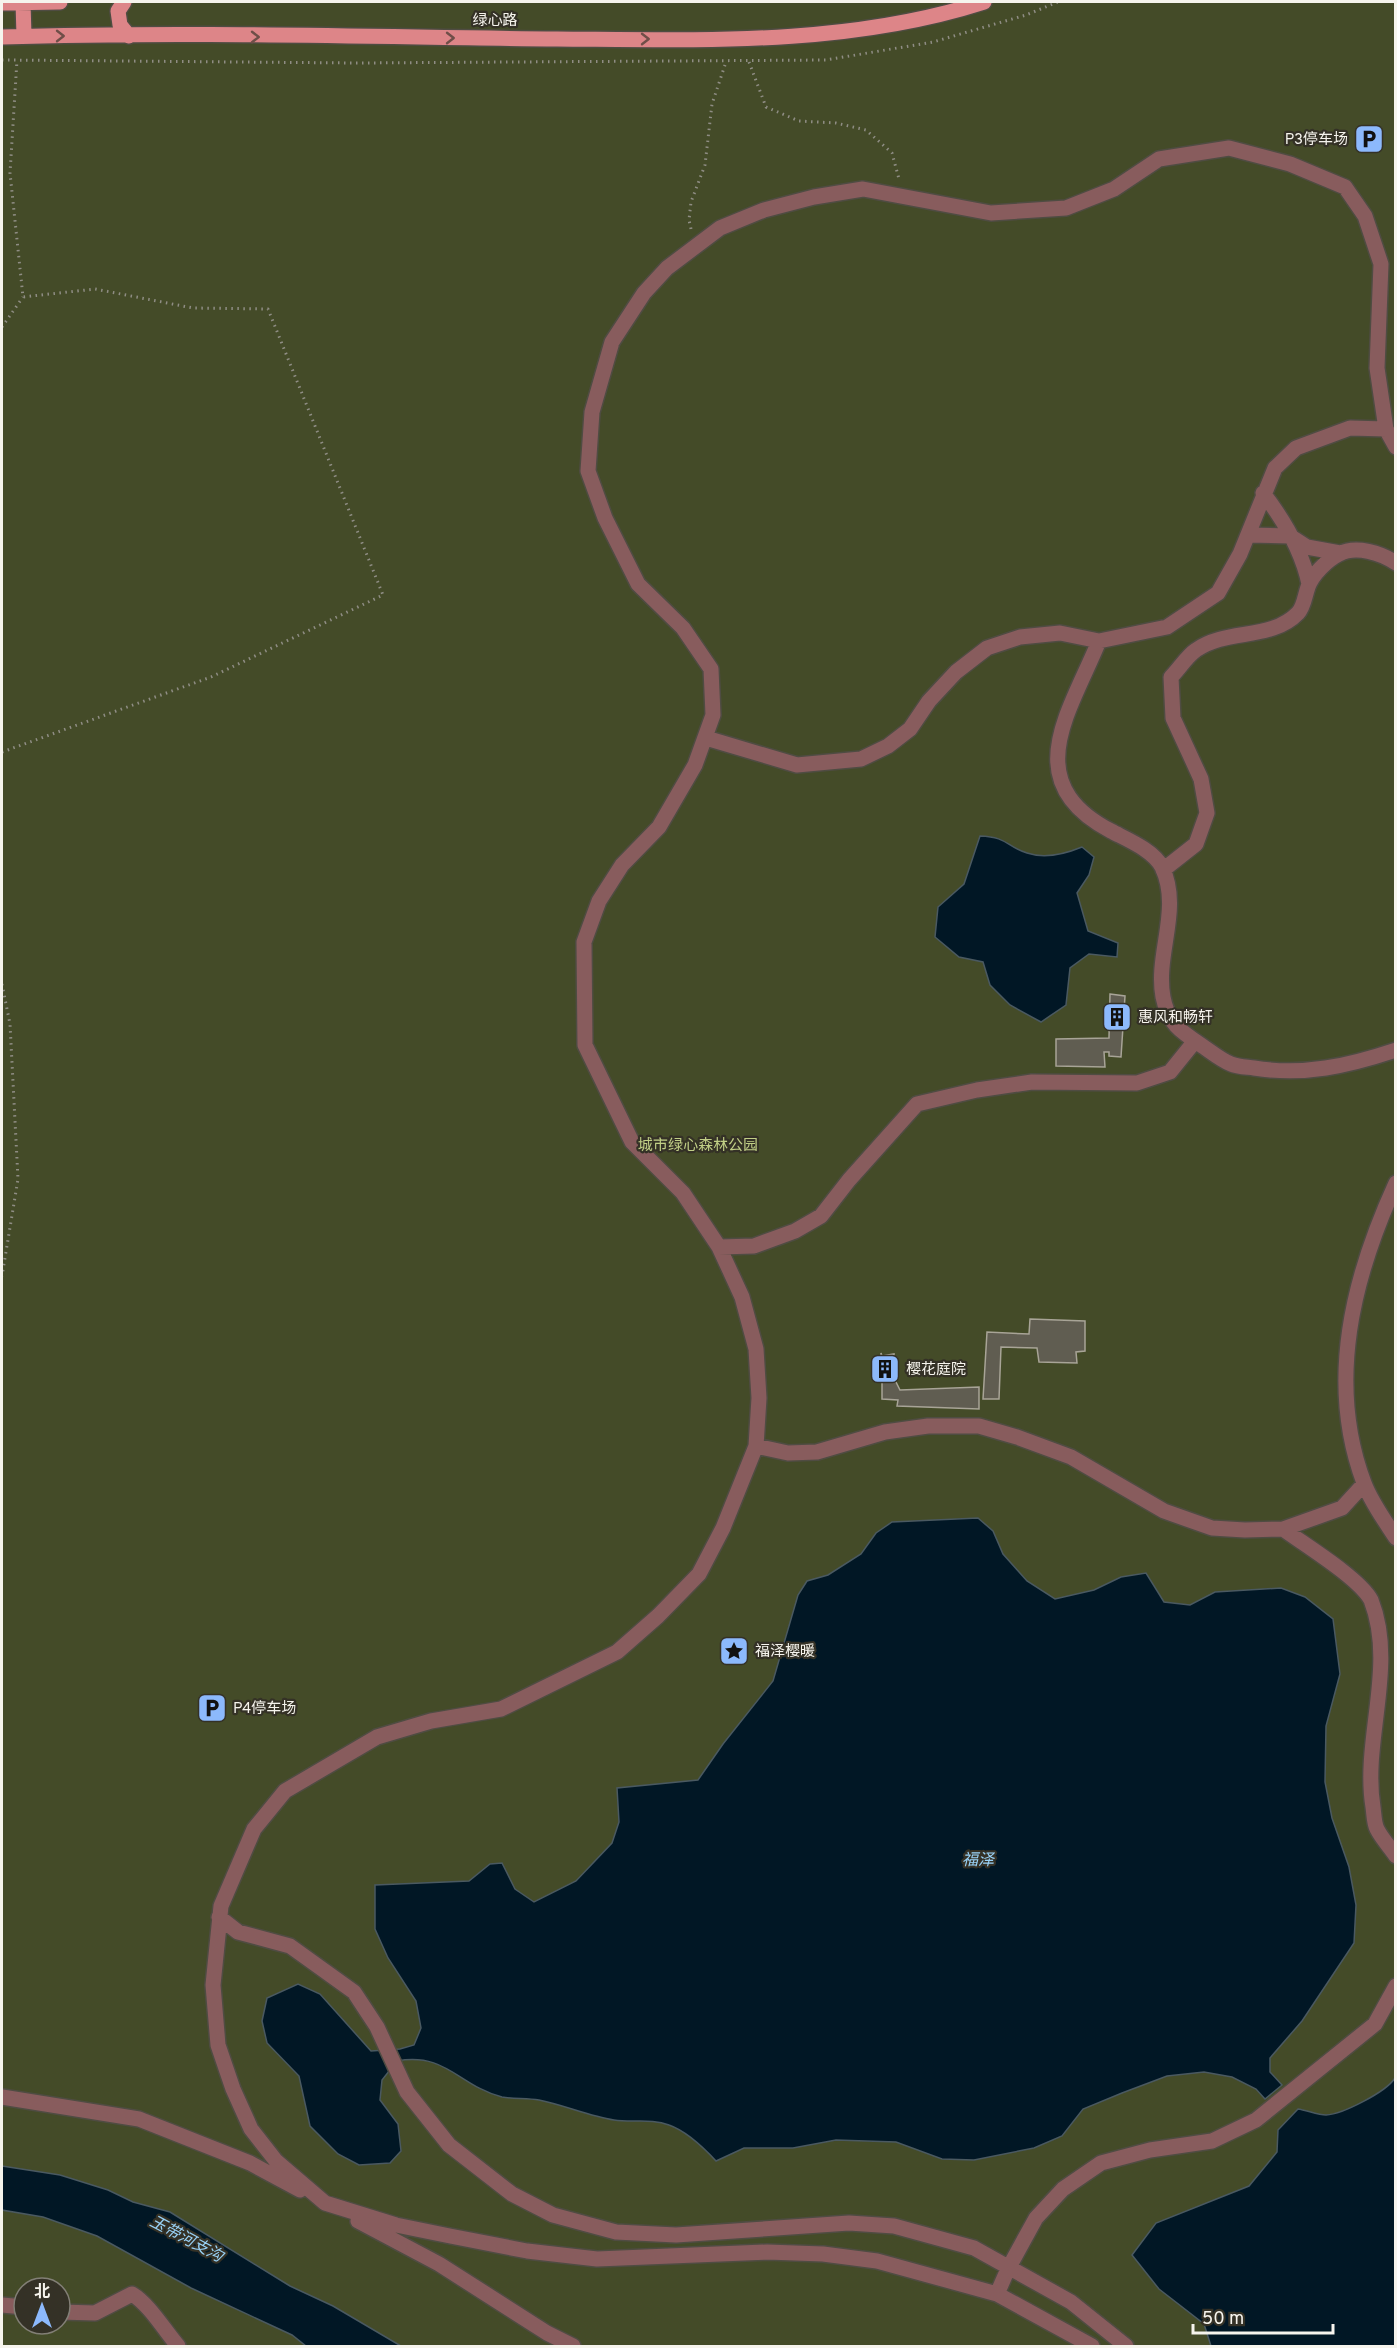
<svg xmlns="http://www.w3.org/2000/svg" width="1397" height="2348" font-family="Overpass,'Noto Sans SC',sans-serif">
<rect width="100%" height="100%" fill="#343126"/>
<path fill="#444b28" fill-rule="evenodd" d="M 2,2 L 1395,2 L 1395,2346 L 2,2346 ZM 24,2288 L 60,2288 L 60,2324 L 24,2324 Z"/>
<path fill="#011725" stroke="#4a5961" stroke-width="1.5" d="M 980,836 C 1008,837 1005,846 1027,853 C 1045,859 1065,854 1082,847 L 1094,857 L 1089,875 L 1077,893 L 1088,931 L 1118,943 L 1117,957 L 1089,954 L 1070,968 L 1066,1005 L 1041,1022 L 1010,1005 L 990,985 L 983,962 L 959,957 L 935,937 L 938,907 L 964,884 Z
M 978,1518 L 993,1531 L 1003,1554 L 1027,1581 L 1055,1599 L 1094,1590 L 1121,1577 L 1146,1573 L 1164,1602 L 1190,1605 L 1215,1592 L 1281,1588 L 1305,1597 L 1333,1619 L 1340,1674 L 1326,1726 L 1325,1782 L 1332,1818 L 1349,1867 L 1356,1905 L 1354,1943 L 1302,2021 L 1270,2058 L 1270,2072 L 1282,2085 L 1265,2099 L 1256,2089 L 1232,2077 L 1204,2072 L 1167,2076 L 1122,2093 L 1083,2109 L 1062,2136 L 1034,2148 L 974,2160 L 942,2159 L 896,2142 L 836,2140 L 793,2148 L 744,2148 L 716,2161 C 704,2148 686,2131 669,2125 C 651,2118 633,2123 614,2120 C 589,2116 564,2105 539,2100 C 527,2098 514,2099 502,2097 C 459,2086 446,2052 397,2061 L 382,2080 L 380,2100 L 398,2124 L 401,2151 L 390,2163 L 359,2165 L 338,2154 L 310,2126 L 299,2076 L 267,2043 L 262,2021 L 267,1998 L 298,1984 L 320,1994 L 371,2051 L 400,2049 L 414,2045 L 421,2028 L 416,2001 L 388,1958 L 375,1929 L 375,1885 L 469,1881 L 490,1864 L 502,1863 L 515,1889 L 534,1902 L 576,1881 L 612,1843 L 619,1822 L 617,1788 L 698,1780 L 723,1744 L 773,1681 L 798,1595 L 807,1581 L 828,1575 L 861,1554 L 876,1533 L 892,1522 Z
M 1395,2078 L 1395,2346 L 1211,2346 L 1204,2324 L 1159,2289 L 1132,2255 L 1156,2223 L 1249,2186 L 1277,2152 L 1278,2130 L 1298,2109 C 1306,2110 1318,2115 1326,2115 C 1343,2114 1386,2092 1395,2078 Z
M 2,2166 L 60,2175 L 108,2190 L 133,2202 L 170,2212 L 290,2286 L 333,2306 L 401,2346 L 306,2346 L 292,2335 L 191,2288 L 97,2236 L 43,2217 L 2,2210 Z"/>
<path fill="#605d51" stroke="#a8a497" stroke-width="1.5" d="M 1110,994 L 1125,996 L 1121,1057 L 1109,1056 L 1109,1052 L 1104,1052 L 1105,1067 L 1056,1066 L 1056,1039 L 1109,1038 Z
M 1030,1319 L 1085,1321 L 1085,1351 L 1076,1352 L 1077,1363 L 1039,1362 L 1037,1348 L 1001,1347 L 999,1399 L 983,1399 L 987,1332 L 1029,1334 Z
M 881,1353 L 882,1356 L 894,1354 L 894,1378 L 900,1390 L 979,1387 L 979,1409 L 897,1406 L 898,1400 L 882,1399 L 882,1378 L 875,1376 L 875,1357 L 881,1356 Z"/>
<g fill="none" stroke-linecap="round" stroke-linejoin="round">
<g stroke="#4f4c42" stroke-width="18">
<path id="minor" d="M 1263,493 C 1283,519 1302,551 1309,584
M 1248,535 L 1290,536 L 1307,547 L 1340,553
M 1099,641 C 1070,712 1017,782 1111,831 C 1128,840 1153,850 1162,867 C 1182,909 1155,954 1163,997 C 1168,1023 1180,1031 1201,1045 C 1210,1051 1221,1060 1231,1064 C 1238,1067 1247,1067 1254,1068 C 1304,1076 1348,1066 1396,1050
M 706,738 L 797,765 L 861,759 L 888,746 L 910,729 L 929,701 L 956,672 L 987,648 L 1020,637 L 1060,633 L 1099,641 L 1167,627 L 1218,593 L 1240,554 L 1275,468 L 1296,448 L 1350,428 L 1386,429
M 1163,870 L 1196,844 L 1207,813 L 1201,779 L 1173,718 L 1171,677 C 1179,669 1187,656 1196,650 C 1227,628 1271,641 1298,613 C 1304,607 1305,595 1308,587 C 1312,575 1327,560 1339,554 C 1356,545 1381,553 1396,563
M 1396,1183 C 1353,1277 1326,1382 1364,1483 C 1371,1502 1385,1521 1396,1538
M 719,1247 L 754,1246 L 795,1231 L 821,1216 L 849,1180 L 917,1104 L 977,1090 L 1032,1082 L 1137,1083 L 1170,1072 L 1195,1041
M 756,1446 L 788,1453 L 817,1452 L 885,1432 L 928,1426 L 979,1426 L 1017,1437 L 1071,1457 L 1164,1511 L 1212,1528 L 1245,1530 L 1283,1529 L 1342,1508 L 1364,1484
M 1283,1529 C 1305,1545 1359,1578 1371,1600 C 1397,1666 1362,1740 1373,1807 C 1374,1814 1374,1823 1377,1829 C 1382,1839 1390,1847 1396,1856
M 219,1917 L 238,1932 L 290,1946 L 354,1992 L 377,2027 L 407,2092 L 449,2145 L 512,2194 L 553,2215 L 616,2232 L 676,2235 L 849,2223 L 894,2226 L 974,2248 L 1071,2302 L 1126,2346
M 2,2097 L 139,2119 L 250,2163 L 300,2190
M 358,2221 L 439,2264 L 547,2333 L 573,2346
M 997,2294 L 1008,2269 L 1036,2218 L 1063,2189 L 1101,2163 L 1150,2150 L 1212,2141 L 1256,2120 L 1375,2024 L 1396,1986
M 2,2305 L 24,2307
M 60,2312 L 95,2313 L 132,2294 C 149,2304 165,2331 178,2346
M 1092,2346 L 997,2294 L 877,2261 L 823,2254 L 767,2252 L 597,2259 L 527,2251 L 450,2236 L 396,2225 L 325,2203 L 276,2161 L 251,2129 L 233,2089 L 218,2045 L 213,1985 L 221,1906 L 254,1829 L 285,1791 L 377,1737 L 431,1721 L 501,1709 L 617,1652 L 658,1616 L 699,1574 L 723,1528 L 756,1446 L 759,1398 L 756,1349 L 742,1297 L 719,1247 L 683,1193 L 632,1142 L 585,1045 L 584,942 L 599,901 L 622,865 L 659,827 L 695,765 L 713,715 L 711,669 L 683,628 L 638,584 L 605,518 L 588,471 L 592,412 L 612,342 L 644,293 L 667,268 L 720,228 L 764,210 L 814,197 L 863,189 L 991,213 L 1066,208 L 1114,189 L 1159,159 L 1229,148 L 1290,164 L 1345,187 L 1365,216 L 1381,264 L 1377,368 L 1386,429 L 1396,447"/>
</g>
<g stroke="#4f4c42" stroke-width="18">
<path id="major" d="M 23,2 L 24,36
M 124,2 L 118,11 L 120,25 L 129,36
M 2,3 L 60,2
M 2,37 C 186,31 372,37 557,39 C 699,40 847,46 984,2"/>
</g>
<path stroke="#8f8d84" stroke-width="3" stroke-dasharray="1.5 4.5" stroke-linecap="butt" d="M 2,60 L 357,63 L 826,60 L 933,42 L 1026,15 L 1058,2
M 749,62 L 766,107 L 799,121 L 836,123 L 866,130 L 892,153 L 899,179
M 691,229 L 689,220 L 691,202 L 705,165 L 712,104 L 726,62
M 2,327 L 23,297
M 2,752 L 211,677 L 383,595 L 268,309 L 193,308 L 95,289 L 23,297 L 10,173 L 17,60
M 2,984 L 10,1024 L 18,1179 L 2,1276"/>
<use href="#minor" stroke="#885c5d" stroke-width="15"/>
<use href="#major" stroke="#dd8588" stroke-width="15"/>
</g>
<defs><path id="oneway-chevron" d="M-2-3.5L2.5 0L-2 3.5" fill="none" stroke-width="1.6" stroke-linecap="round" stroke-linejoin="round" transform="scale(1.5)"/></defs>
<g stroke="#6f4e48">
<use href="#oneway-chevron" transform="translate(60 36)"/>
<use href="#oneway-chevron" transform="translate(255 37)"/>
<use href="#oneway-chevron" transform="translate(450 38)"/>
<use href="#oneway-chevron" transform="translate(645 39)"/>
</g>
<defs>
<g id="parking-square" transform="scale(1.5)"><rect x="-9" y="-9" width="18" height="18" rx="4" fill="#8cb9fc" stroke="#343126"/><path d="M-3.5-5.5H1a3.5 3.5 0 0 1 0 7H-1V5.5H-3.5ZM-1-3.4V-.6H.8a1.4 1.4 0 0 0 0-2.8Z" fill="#111"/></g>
<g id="building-square" transform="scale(1.5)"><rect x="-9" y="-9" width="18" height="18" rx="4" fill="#8cb9fc" stroke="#343126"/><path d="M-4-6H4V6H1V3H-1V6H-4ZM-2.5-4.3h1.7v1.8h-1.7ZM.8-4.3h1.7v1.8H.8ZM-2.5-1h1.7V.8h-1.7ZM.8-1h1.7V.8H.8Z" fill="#111"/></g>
<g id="sight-square" transform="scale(1.5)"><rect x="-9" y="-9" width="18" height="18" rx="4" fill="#8cb9fc" stroke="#343126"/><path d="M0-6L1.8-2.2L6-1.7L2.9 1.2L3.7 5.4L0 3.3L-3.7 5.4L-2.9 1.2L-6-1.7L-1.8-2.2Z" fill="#111"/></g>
</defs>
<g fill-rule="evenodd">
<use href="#parking-square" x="1369" y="139"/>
<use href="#building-square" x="1117" y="1017"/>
<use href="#building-square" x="885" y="1369"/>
<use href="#sight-square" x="734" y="1651"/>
<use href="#parking-square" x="212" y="1708"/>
</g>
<g text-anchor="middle" stroke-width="4.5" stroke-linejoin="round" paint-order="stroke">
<g font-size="15" fill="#f6f4ed" stroke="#343126">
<text x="495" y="25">绿心路</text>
</g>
<g font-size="15" fill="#f6f4ed" stroke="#343126" text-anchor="start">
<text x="1348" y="144" text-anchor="end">P3停车场</text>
<text x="1138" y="1022">惠风和畅轩</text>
<text x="906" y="1374">樱花庭院</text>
<text x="755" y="1656">福泽樱暖</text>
<text x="233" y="1713">P4停车场</text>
</g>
<g font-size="15" fill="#c1cf86" stroke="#343126">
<text x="698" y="1150">城市绿心森林公园</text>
</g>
<g font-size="16" font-style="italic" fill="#99d2f7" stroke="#343126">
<text x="978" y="1865">福泽</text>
<text transform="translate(187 2238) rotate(28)" y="6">玉带河支沟</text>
</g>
</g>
<rect width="1397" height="2348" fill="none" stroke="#f6f4ed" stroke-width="6"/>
<g transform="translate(42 2306)"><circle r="28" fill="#343126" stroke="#827f76" stroke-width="1.5"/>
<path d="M0-4.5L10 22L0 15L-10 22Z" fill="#8cb9fc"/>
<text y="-9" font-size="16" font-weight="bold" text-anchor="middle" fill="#f6f4ed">北</text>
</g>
<path d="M1193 2324v9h140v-9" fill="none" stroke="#f6f4ed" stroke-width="3"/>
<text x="1202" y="2324" font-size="18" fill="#f6f4ed" stroke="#343126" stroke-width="4.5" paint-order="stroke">50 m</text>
</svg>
